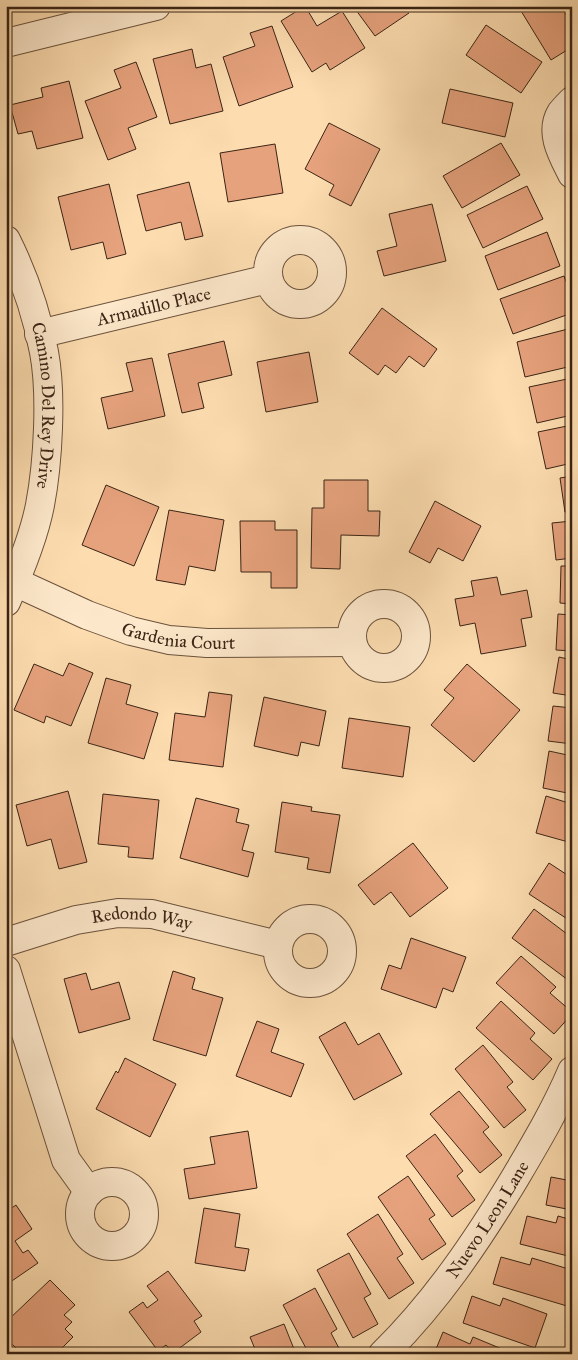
<svg xmlns="http://www.w3.org/2000/svg" width="578" height="1360" font-family="'IM FELL Great Primer',serif">
<rect width="100%" height="100%" fill="#fdddb0"/>
<filter id="stains"><feTurbulence type="fractalNoise" baseFrequency=".004" numOctaves="4"/><feColorMatrix values="0 0 0 0 .2 0 0 0 0 .09 0 0 0 0 .02 0 0 0 .5 -.17"/></filter>
<radialGradient id="worn" r=".72"><stop offset=".6" stop-color="#630" stop-opacity="0"/><stop offset="1" stop-color="#630" stop-opacity=".3"/></radialGradient>
<path fill="#e6a27d" stroke="#3a2415" d="M 305,6 L 317,26 L 342,11 L 365,48 L 330,70 L 326,63 L 312,72 L 281,21 Z
M 353,6 L 404,6 L 409,13 L 375,36 Z
M 518,6 L 561,6 L 572,24 L 572,47 L 551,60 Z
M 486,25 L 542,62 L 521,93 L 466,55 Z
M 272,26 L 293,87 L 239,106 L 223,57 L 255,46 L 250,33 Z
M 192,49 L 196,68 L 211,64 L 223,111 L 170,124 L 153,59 Z
M 136,62 L 157,117 L 128,128 L 136,149 L 108,160 L 85,101 L 121,88 L 114,70 Z
M 69,81 L 83,138 L 37,149 L 32,131 L 18,134 L 10,105 L 43,97 L 41,88 Z
M 450,89 L 513,103 L 505,137 L 442,123 Z
M 329,123 L 380,149 L 351,206 L 329,195 L 334,185 L 305,169 Z
M 501,143 L 520,175 L 462,208 L 443,176 Z
M 275,144 L 283,193 L 228,202 L 220,153 Z
M 189,182 L 203,236 L 185,240 L 181,222 L 146,231 L 137,195 Z
M 109,184 L 126,254 L 107,259 L 103,242 L 71,250 L 58,197 Z
M 527,186 L 543,219 L 483,248 L 467,215 Z
M 432,204 L 446,261 L 384,276 L 377,251 L 397,246 L 389,214 Z
M 547,232 L 560,266 L 498,290 L 485,256 Z
M 564,276 L 572,298 L 572,313 L 513,334 L 500,299 Z
M 382,308 L 437,349 L 424,367 L 409,356 L 396,373 L 385,365 L 378,375 L 349,353 Z
M 572,328 L 572,366 L 525,377 L 517,342 Z
M 224,341 L 232,375 L 198,383 L 204,408 L 182,413 L 168,354 Z
M 309,352 L 318,402 L 266,412 L 257,362 Z
M 152,358 L 165,416 L 108,429 L 101,398 L 133,391 L 126,363 Z
M 572,378 L 572,415 L 537,423 L 529,387 Z
M 572,425 L 572,463 L 546,469 L 538,432 Z
M 572,476 L 572,512 L 565,512 L 560,478 Z
M 324,480 L 368,480 L 368,511 L 380,511 L 379,536 L 341,535 L 340,569 L 311,568 L 312,508 L 324,508 Z
M 106,485 L 159,507 L 134,566 L 82,545 Z
M 435,501 L 481,526 L 463,561 L 438,548 L 430,563 L 409,552 Z
M 169,510 L 224,520 L 215,571 L 189,566 L 185,585 L 156,580 Z
M 240,521 L 275,521 L 275,530 L 297,530 L 297,588 L 271,588 L 271,572 L 241,572 Z
M 572,521 L 572,558 L 556,560 L 552,523 Z
M 561,566 L 572,566 L 572,604 L 560,603 Z
M 497,577 L 501,595 L 527,590 L 532,617 L 521,619 L 526,646 L 481,654 L 475,623 L 460,626 L 455,599 L 474,596 L 471,581 Z
M 558,614 L 572,615 L 572,651 L 556,650 Z
M 559,657 L 572,660 L 572,696 L 553,693 Z
M 69,663 L 93,673 L 71,726 L 46,716 L 44,723 L 14,710 L 34,664 L 63,676 Z
M 467,664 L 520,710 L 474,762 L 431,725 L 454,698 L 444,690 Z
M 106,678 L 131,685 L 126,704 L 158,713 L 144,759 L 88,743 Z
M 209,692 L 232,695 L 223,767 L 169,760 L 175,713 L 205,717 Z
M 264,697 L 326,711 L 319,746 L 301,742 L 298,756 L 254,746 Z
M 553,706 L 572,708 L 572,744 L 548,741 Z
M 349,718 L 410,727 L 403,777 L 342,768 Z
M 549,751 L 572,756 L 572,794 L 543,788 Z
M 68,791 L 87,862 L 59,869 L 51,839 L 27,846 L 16,805 Z
M 103,794 L 159,800 L 153,859 L 128,857 L 129,847 L 98,844 Z
M 546,796 L 572,804 L 572,843 L 536,833 Z
M 196,798 L 239,809 L 236,822 L 249,825 L 242,850 L 254,853 L 248,877 L 180,858 Z
M 282,802 L 312,807 L 311,811 L 340,815 L 330,873 L 307,869 L 309,858 L 275,852 Z
M 413,843 L 448,888 L 410,917 L 391,892 L 374,905 L 358,885 Z
M 549,863 L 572,878 L 572,922 L 529,894 Z
M 534,909 L 571,937 L 567,943 L 572,947 L 572,983 L 512,938 Z
M 411,938 L 466,957 L 453,992 L 443,988 L 436,1008 L 381,989 L 389,965 L 401,969 Z
M 521,956 L 556,987 L 550,993 L 572,1012 L 572,1014 L 554,1034 L 496,983 Z
M 173,971 L 195,978 L 192,989 L 223,998 L 206,1056 L 153,1040 Z
M 86,973 L 91,990 L 119,982 L 130,1019 L 79,1033 L 64,979 Z
M 501,1001 L 535,1033 L 530,1039 L 552,1059 L 533,1080 L 476,1028 Z
M 257,1021 L 279,1029 L 271,1052 L 304,1064 L 291,1097 L 236,1076 Z
M 345,1022 L 358,1045 L 379,1033 L 402,1074 L 354,1100 L 319,1037 Z
M 483,1045 L 513,1082 L 507,1087 L 526,1110 L 504,1128 L 455,1069 Z
M 125,1058 L 176,1084 L 150,1137 L 96,1109 L 116,1071 L 118,1073 Z
M 459,1091 L 489,1127 L 483,1132 L 502,1155 L 480,1173 L 430,1114 Z
M 248,1131 L 257,1188 L 189,1199 L 184,1169 L 215,1164 L 210,1137 Z
M 435,1134 L 463,1171 L 457,1176 L 475,1200 L 452,1217 L 406,1156 Z
M 572,1144 L 572,1165 L 569,1164 Z
M 408,1176 L 435,1215 L 429,1219 L 446,1244 L 422,1260 L 378,1197 Z
M 551,1177 L 572,1181 L 572,1210 L 546,1205 Z
M 16,1205 L 32,1229 L 15,1241 L 23,1253 L 28,1250 L 38,1263 L 6,1285 L 6,1212 Z
M 204,1208 L 240,1214 L 235,1247 L 249,1249 L 245,1271 L 195,1263 Z
M 378,1214 L 403,1254 L 397,1258 L 414,1283 L 389,1299 L 347,1234 Z
M 527,1216 L 556,1223 L 558,1216 L 572,1220 L 572,1257 L 520,1244 Z
M 349,1253 L 371,1294 L 364,1298 L 378,1324 L 353,1338 L 317,1270 Z
M 501,1257 L 530,1265 L 532,1258 L 572,1270 L 572,1289 L 567,1306 L 493,1284 Z
M 168,1271 L 202,1316 L 194,1321 L 201,1332 L 173,1353 L 166,1345 L 158,1351 L 129,1312 L 143,1302 L 147,1308 L 158,1300 L 147,1286 Z
M 50,1280 L 75,1305 L 64,1315 L 72,1322 L 65,1329 L 73,1337 L 56,1354 L 22,1354 L 6,1338 L 6,1322 Z
M 315,1288 L 337,1329 L 331,1333 L 342,1354 L 309,1354 L 283,1305 Z
M 472,1296 L 500,1306 L 503,1298 L 547,1314 L 535,1348 L 463,1323 Z
M 284,1324 L 296,1354 L 257,1354 L 250,1337 Z
M 443,1332 L 470,1344 L 473,1337 L 514,1354 L 434,1354 Z"/>
<g fill="none" stroke-linecap="round" stroke-linejoin="round">
<g stroke="#6b523c" stroke-width="30">
<g id="minor">
<path d="M 6,43 L 156,6"/>
<path d="M 572,101 C 568,105 564,109 561,113 C 549,133 563,156 572,174"/>
<circle cx="300" cy="272" r="32"/>
<path id="s1" d="M 6,240 C 23,274 37,315 44,352 C 52,394 48,463 40,505 C 34,536 19,573 6,602"/>
<path id="s2" d="M 39,334 L 268,279"/>
<path id="s3" d="M 15,582 L 87,615 L 131,631 L 169,640 L 207,643 L 352,642"/>
<circle cx="384" cy="636" r="32"/>
<circle cx="310" cy="951" r="32"/>
<path id="s4" d="M 6,942 L 76,920 L 118,913 L 152,914 L 278,945"/>
<path d="M 6,970 L 66,1160 L 89,1192"/>
<circle cx="112" cy="1214" r="32"/>
<path id="s5" d="M 383,1354 C 436,1302 477,1241 515,1178 C 535,1144 556,1109 572,1071"/>
</g>
</g>
<use href="#minor" stroke="#fee9cc" stroke-width="28"/>
</g>
<g text-anchor="middle" stroke-width="4" stroke-linejoin="round" paint-order="stroke">
<g font-size="18" fill="#3a2415" stroke="#fee9cc">
<text dy="6" stroke="none"><textPath href="#s2" startOffset="118">Armadillo Place</textPath></text>
<text dy="6" stroke="none"><textPath href="#s1" startOffset="172">Camino Del Rey Drive</textPath></text>
<text dy="6" stroke="none"><textPath href="#s3" startOffset="174">Gardenia Court</textPath></text>
<text dy="6" stroke="none"><textPath href="#s4" startOffset="140">Redondo Way</textPath></text>
<text dy="6" stroke="none"><textPath href="#s5" startOffset="171">Nuevo Leon Lane</textPath></text>
</g>
</g>
<rect width="578" height="1360" fill="none" stroke="#fdddb0" stroke-width="25"/>
<rect x="8" y="8" width="563" height="1345" fill="none" stroke="#3a2415" stroke-width="2.5"/>
<rect x="12" y="12" width="553" height="1335" fill="none" stroke="#3a2415"/>
<rect width="100%" height="100%" filter="url(#stains)"/>
<rect width="100%" height="100%" fill="url(#worn)"/>
</svg>
